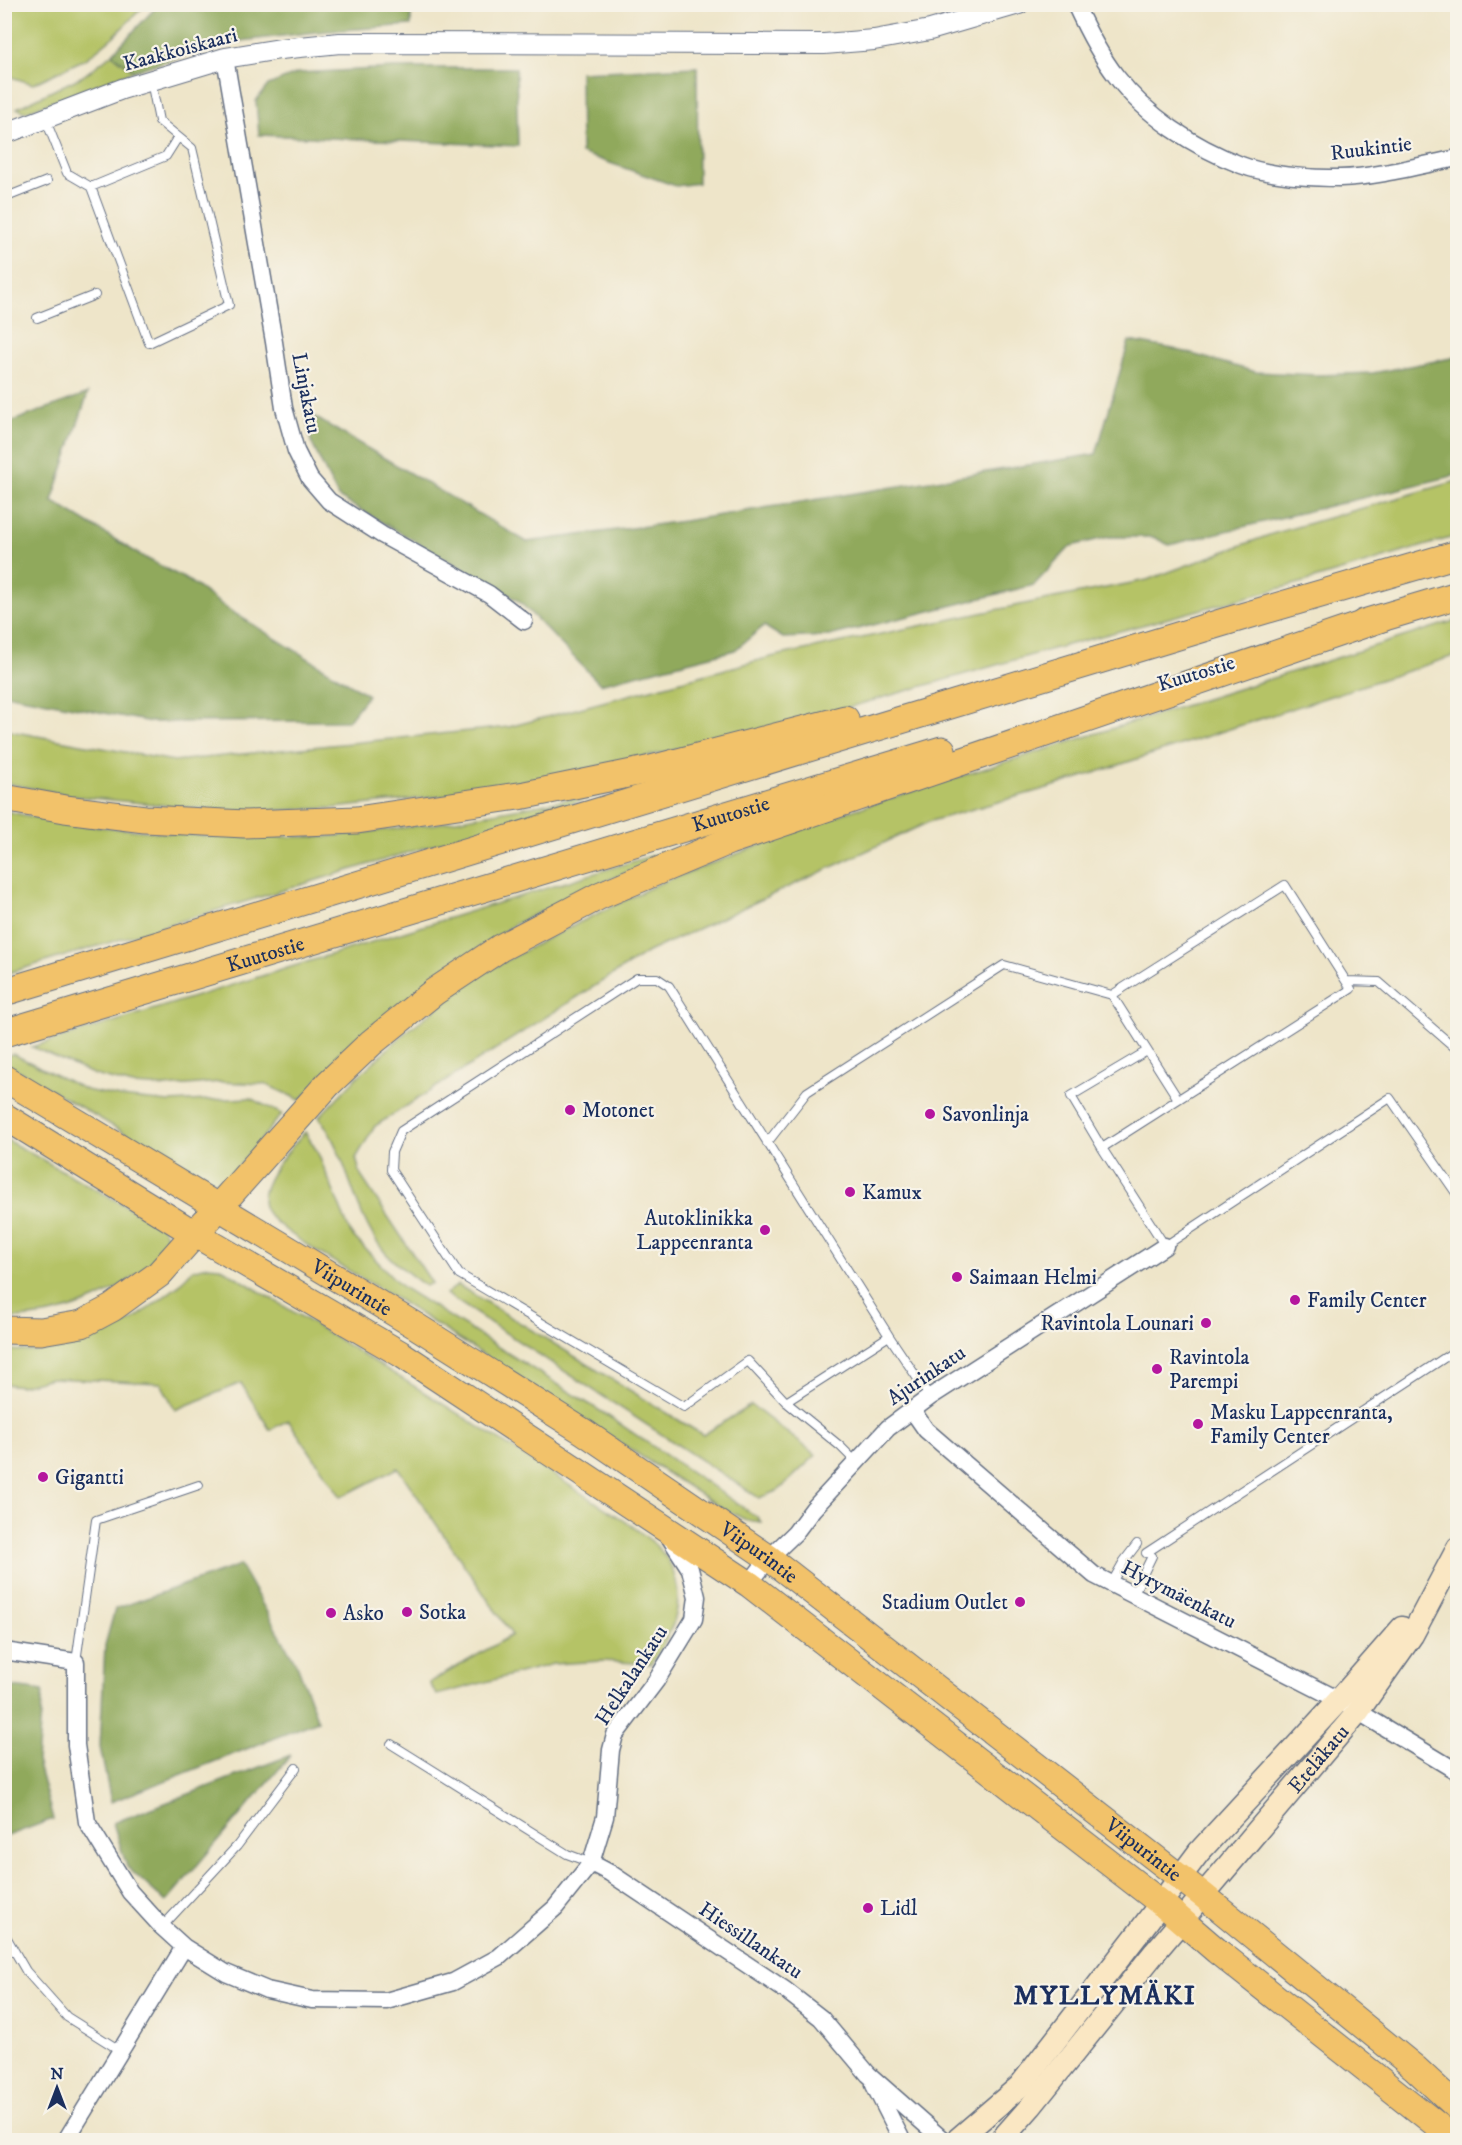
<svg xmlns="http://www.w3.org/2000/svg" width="1462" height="2145" font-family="'IM FELL DW Pica',serif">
<rect width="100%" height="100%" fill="#f7f3e8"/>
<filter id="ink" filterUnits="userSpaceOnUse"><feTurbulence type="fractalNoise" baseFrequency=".0167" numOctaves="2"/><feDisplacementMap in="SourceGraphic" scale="12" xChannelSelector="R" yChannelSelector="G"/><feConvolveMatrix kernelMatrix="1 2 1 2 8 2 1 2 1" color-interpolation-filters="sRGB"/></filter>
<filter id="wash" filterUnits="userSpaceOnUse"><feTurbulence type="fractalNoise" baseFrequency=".008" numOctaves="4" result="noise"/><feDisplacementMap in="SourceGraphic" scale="24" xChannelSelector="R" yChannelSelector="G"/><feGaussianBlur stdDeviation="1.35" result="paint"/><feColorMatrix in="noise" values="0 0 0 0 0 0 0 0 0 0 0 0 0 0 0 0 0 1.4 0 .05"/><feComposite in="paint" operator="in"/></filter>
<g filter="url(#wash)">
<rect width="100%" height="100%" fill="#eee5c9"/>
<path fill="#b5c366" stroke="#687962" stroke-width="1.5" d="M 5,4 L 145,4 L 145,5 L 113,37 L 87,58 L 33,84 L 5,75 Z
M 112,54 L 134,71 L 25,112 L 17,108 L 83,76 Z
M 1457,481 L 1457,536 L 1304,582 L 1056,648 L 780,727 L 579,771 L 443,796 L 334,808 L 233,812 L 72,796 L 5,783 L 4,730 L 174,761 L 509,727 L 771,657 L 1039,601 L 1147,580 L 1272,534 Z
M 1457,620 L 1457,655 L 1051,787 L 931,821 L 648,952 L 375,1126 L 356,1158 L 361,1176 L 432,1283 L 425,1286 C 412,1275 394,1264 383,1250 C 352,1211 349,1157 319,1117 L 355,1079 L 406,1032 L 480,975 L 546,939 L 658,884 L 847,812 Z
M 616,790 L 5,974 L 5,811 L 66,824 L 203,836 L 325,837 L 435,824 Z
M 676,848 L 679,852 L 608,880 L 515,924 L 417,990 L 300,1100 L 265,1084 L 220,1082 L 165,1087 L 133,1085 L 95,1075 L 32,1047 Z
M 13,1054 L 86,1090 L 120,1097 L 169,1102 L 250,1098 L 282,1114 L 233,1173 L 216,1182 L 207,1181 L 5,1063 L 5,1056 Z
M 305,1132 L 317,1151 L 351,1234 L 402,1287 L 605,1414 L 757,1517 L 761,1522 L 746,1520 L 720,1507 C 612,1437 504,1367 395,1298 C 369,1281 275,1232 265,1209 C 254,1186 291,1148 305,1132 Z
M 5,1139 L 162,1226 L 169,1243 C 130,1292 67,1319 5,1318 Z
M 207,1266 L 220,1267 C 340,1341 461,1413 578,1491 C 604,1508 657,1537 670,1564 C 688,1603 673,1631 651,1664 L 602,1661 L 553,1664 L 437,1695 L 429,1683 L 512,1635 L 398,1468 L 341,1497 L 288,1420 L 270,1430 L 241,1383 L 175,1410 L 161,1383 L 51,1378 L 21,1386 L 5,1384 L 5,1350 L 36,1351 L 87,1340 L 133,1320 L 178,1286 L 192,1270 Z
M 458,1285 L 703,1435 L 751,1405 L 816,1455 L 779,1490 L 759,1498 L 446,1294 Z"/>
<path fill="#90a95b" stroke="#566c5c" stroke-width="1.5" d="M 159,4 L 411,5 L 411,25 L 316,32 L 224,43 L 134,71 L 112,54 Z
M 697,67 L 698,183 L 676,186 L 581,153 L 580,72 Z
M 394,68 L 516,68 L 518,146 L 259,135 L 256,101 L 268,85 L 298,73 Z
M 1129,341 L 1174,349 L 1256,372 L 1318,375 L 1373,373 L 1457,357 L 1457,475 L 1169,545 L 1153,537 L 1109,537 L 1071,546 L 1034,585 L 829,636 L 783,638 L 764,626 L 735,650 L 600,684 L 519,601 L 338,497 L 311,442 L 306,412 L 527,542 L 684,521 L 1096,454 Z
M 88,393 L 52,501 L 142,556 L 189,581 L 229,610 L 368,695 L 348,721 L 151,722 L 5,694 L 5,568 L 12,565 L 5,424 Z
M 240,1565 L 298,1667 L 318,1721 L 111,1802 L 100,1747 L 105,1645 L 115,1609 Z
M 5,1686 L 43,1691 L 37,1761 L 53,1819 L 5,1837 Z
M 291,1755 L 166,1902 L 127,1867 L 113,1823 Z"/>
</g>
<g filter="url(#ink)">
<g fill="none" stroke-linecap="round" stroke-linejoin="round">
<g stroke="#656f83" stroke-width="10">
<path id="service" d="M 45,118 L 67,173 L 91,187 L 149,343 L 229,305 L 192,148 L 159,121 L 151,81
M 91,187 L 166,156 L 178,137
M 4,198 L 47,181
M 37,318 L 95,295
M 1346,981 L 1379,982 L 1453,1046 L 1458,1044
M 1112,995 L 1178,1099
M 767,1143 L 807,1092 L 1004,965 L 1112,995 L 1285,885 L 1351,989 L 1102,1148 L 1165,1246 L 1390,1098 L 1458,1196
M 1102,1148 L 1071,1096 L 1147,1051
M 786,1402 L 748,1361 L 684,1407 L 459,1274 L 391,1170 L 392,1152 L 401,1131 L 637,978 L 657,978 L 669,986 L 889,1336 L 930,1397
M 856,1462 L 840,1446 L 786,1402 L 889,1336
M 1146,1553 L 1458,1349
M 1111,1584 L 1124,1561 L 1137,1544
M 1133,1595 L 1152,1556
M 76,1662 L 96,1520 L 199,1485
M 391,1744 L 567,1854 L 591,1863
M 162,1927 L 237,1846 L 296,1768
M 4,1933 L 26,1971 L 67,2017 L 121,2051"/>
</g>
<g stroke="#656f83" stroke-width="19">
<path id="minor" d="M 1075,4 C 1087,30 1099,54 1116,76 C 1146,116 1194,147 1241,165 C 1270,176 1310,178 1340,178 C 1376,177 1422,165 1458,158
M 225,58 L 274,342 L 284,408 L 296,451 L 310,479 L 329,501 L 382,535 L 489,594 L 524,621
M 912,1410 L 926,1430 L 1094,1575 L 1339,1700 L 1458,1772
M 749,1584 L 769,1558 L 795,1533 L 813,1509 L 888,1428 L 930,1397 L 1165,1246
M 4,1651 L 76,1662 L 76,1745 L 87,1822 L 130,1892 L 162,1927 L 184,1947 L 226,1973 L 267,1990 L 312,2000 L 386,2001 L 453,1982 L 499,1957 L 555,1908 L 591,1863 L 605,1817 L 611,1750 L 615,1735 L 656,1681 L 694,1619 L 697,1597 L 690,1569 L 668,1535
M 591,1863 L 610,1873 L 785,1990 L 821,2018 L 868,2074 L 943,2140
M 874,2085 L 902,2140
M 66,2140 L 184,1947"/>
</g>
<g stroke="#656f83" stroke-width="22">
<path id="tertiary" d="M 4,134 L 122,89 L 225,58 L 280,49 L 340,43 L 824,44 L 874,40 L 930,30 L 1019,4"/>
</g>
<g stroke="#656f83" stroke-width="25">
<g id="secondary">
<path d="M 957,2140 L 1020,2086 L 1137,1935 L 1199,1852 L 1339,1700 L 1402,1628"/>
<path id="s1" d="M 1001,2140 L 1031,2106 L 1155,1952 L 1357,1713 L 1412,1635 L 1458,1548"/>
</g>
</g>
<g stroke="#656f83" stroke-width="28">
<g id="primary">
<path id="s2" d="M 4,1078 L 416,1326 L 584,1432 L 769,1558 L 1204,1896 L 1415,2068 L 1458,2108"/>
<path d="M 4,1116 L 195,1234 L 401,1354 L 749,1584 L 1161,1903 L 1217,1951 L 1456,2140"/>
</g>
</g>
<g stroke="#656f83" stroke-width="29">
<g id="trunk">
<path d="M 1364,623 L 1458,595"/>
<path d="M 4,798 L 65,809 L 145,819 L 245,824 L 357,820 L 525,795 L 647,770 L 845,719"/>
<path d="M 4,992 L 1224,622 L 1458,554"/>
<path id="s3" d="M 4,1033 L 942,750"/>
<path d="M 4,1330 L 41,1331 L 82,1324 L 112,1308 L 159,1274 L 328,1084 L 371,1043 L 434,992 L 500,948 L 601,895 L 729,841 L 1382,618"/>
</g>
</g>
<use href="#service" stroke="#fff" stroke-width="8"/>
<use href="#minor" stroke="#fff" stroke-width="16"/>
<use href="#tertiary" stroke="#fff" stroke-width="20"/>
<use href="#secondary" stroke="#fae7c3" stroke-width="22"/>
<use href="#primary" stroke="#f2c26a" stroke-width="26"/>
<use href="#trunk" stroke="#f2c26a" stroke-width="27"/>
</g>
</g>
<g fill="#b5179e" stroke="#f7f3e8" stroke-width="2">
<circle cx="570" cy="1110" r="6"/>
<circle cx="930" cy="1114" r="6"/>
<circle cx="850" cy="1192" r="6"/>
<circle cx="765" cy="1230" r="6"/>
<circle cx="957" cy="1277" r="6"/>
<circle cx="1295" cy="1300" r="6"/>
<circle cx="1206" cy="1323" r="6"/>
<circle cx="1157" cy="1369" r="6"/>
<circle cx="1198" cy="1424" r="6"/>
<circle cx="43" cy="1477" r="6"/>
<circle cx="1020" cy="1602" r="6"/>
<circle cx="407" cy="1612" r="6"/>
<circle cx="331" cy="1613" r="6"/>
<circle cx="868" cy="1908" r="6"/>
</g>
<g text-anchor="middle" stroke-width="4.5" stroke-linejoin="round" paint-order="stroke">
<g font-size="21" fill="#1b2f5e" stroke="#f7f3e8">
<text transform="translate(180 49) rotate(-15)" y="7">Kaakkoiskaari</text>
<text transform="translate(1371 148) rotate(-7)" y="7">Ruukintie</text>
<text transform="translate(307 393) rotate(79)" y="7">Linjakatu</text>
<text transform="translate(1196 673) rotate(-17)" y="7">Kuutostie</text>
<text dy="7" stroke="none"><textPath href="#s3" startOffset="759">Kuutostie</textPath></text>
<text dy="7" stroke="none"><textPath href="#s3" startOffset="273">Kuutostie</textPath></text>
<text dy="7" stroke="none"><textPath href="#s2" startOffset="406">Viipurintie</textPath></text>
<text transform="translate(926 1375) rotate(-34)" y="7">Ajurinkatu</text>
<text dy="7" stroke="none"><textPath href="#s2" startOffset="892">Viipurintie</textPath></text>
<text transform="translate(1179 1594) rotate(27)" y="7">Hyrymäenkatu</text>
<text transform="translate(631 1675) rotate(-57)" y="7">Helkalankatu</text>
<text dy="7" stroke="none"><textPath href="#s1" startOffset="496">Eteläkatu</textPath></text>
<text dy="7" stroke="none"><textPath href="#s2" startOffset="1378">Viipurintie</textPath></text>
<text transform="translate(751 1940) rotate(34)" y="7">Hiessillankatu</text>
</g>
<g font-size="21" fill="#1b2f5e" stroke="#f7f3e8" text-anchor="start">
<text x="582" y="1117">Motonet</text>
<text x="942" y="1121">Savonlinja</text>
<text x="862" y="1199">Kamux</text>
<text x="753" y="1225" text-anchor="end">Autoklinikka<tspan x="753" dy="24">Lappeenranta</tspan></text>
<text x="969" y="1284">Saimaan Helmi</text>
<text x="1307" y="1307">Family Center</text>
<text x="1194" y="1330" text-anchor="end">Ravintola Lounari</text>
<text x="1169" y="1364">Ravintola<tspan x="1169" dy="24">Parempi</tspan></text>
<text x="1210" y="1419">Masku Lappeenranta,<tspan x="1210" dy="24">Family Center</tspan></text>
<text x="55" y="1484">Gigantti</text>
<text x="1008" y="1609" text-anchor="end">Stadium Outlet</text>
<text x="419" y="1619">Sotka</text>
<text x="343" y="1620">Asko</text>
<text x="880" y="1915">Lidl</text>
</g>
<g font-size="27" font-weight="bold" letter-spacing="1.5" fill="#1b2f5e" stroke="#f7f3e8">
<text x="1105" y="2004">MYLLYMÄKI</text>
</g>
</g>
<rect width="1462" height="2145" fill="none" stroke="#f7f3e8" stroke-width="24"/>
<g transform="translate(57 2088)" stroke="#f7f3e8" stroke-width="4.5" paint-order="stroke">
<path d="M0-4.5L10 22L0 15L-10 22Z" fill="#1b2f5e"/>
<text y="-9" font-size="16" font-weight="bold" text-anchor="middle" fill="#1b2f5e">N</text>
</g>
</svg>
